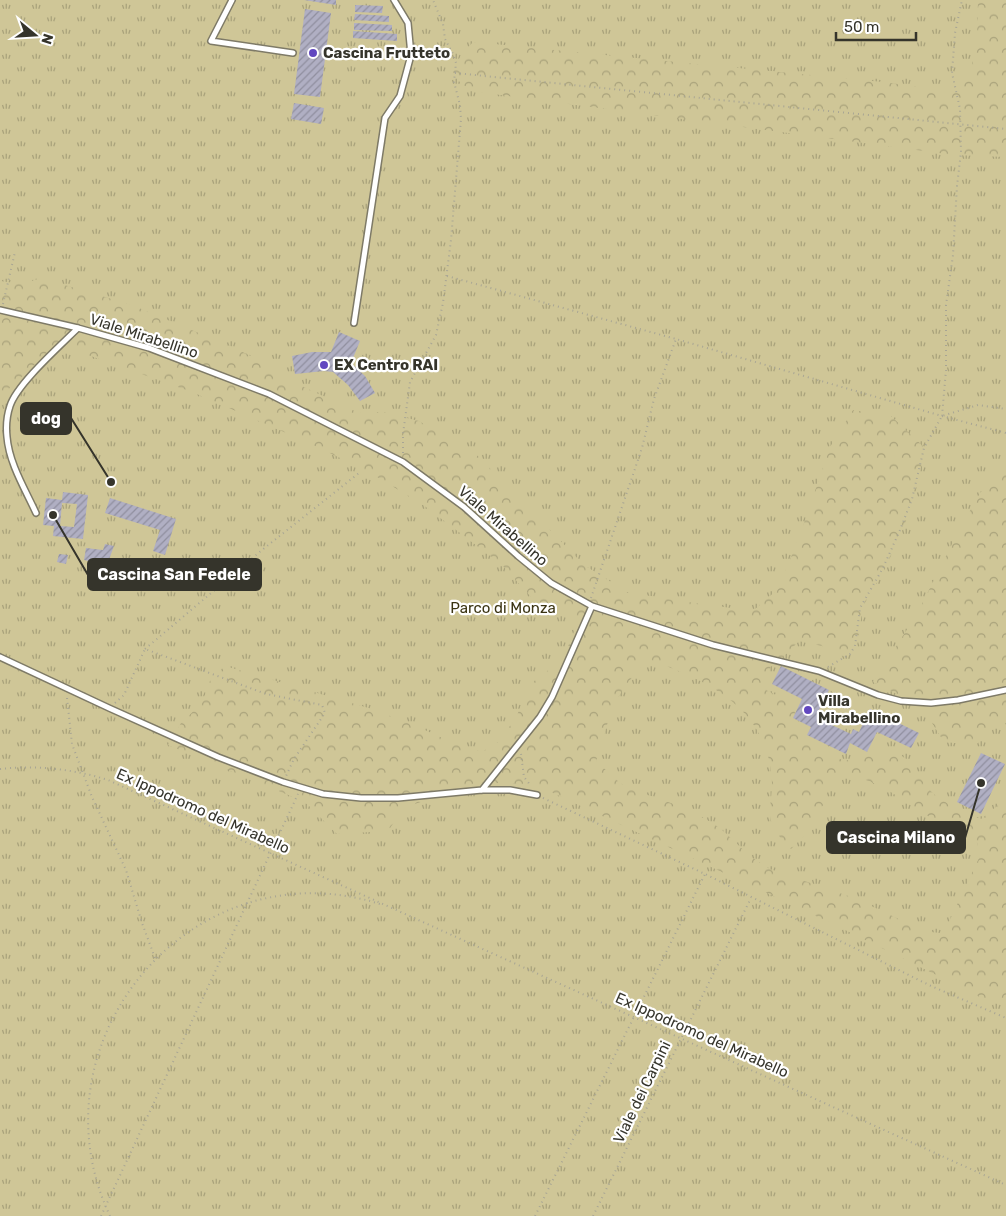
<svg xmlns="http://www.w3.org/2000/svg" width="1006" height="1216" font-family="Rubik,sans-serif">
<defs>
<pattern id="grass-tufts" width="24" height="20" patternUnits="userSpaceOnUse" patternTransform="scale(1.25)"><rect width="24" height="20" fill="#cfc697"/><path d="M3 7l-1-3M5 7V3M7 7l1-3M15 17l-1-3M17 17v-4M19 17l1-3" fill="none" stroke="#a9a27b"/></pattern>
<pattern id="forest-crowns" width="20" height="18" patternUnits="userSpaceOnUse" patternTransform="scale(1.25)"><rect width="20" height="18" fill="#cfc697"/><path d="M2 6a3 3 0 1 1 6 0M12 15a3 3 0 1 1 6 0" fill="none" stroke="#a9a27b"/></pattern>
<pattern id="building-hatch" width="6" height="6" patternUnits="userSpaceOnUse" patternTransform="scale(1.25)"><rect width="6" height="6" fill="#b0afc3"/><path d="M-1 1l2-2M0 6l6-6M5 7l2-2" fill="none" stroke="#908f9f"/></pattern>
</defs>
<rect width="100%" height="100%" fill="#e7e3ce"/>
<path fill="url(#grass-tufts)" d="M 0,0 L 1006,0 L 1006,1216 L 0,1216 Z"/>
<path fill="url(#forest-crowns)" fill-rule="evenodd" d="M 978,0 L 1006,0 L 1006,157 L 954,155 L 478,92 L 461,84 L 453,72 L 461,55 L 473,42 L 883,82 L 948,91 L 971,71 L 977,37 Z
M 41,278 L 132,305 L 232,347 L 280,370 L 289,380 L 359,413 L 383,412 L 419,421 L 478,456 L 584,565 L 627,592 L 673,600 L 753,611 L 778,589 L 800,535 L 830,447 L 853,410 L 891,416 L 925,448 L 914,500 L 902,531 L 885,569 L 863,606 L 857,646 L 845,657 L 822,646 L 799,641 L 786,654 L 771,664 L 766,690 L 794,704 L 797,734 L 815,749 L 845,761 C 867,754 896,742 912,766 C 921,777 927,790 939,798 C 952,807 967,812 981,819 L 1006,799 L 1006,1006 L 989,1001 L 837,926 L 536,785 L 479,782 L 406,807 L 390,828 L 371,832 L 337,834 L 305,802 L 168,745 L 181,723 L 202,703 L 211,678 L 225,666 L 372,709 L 416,726 L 471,751 L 485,750 L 497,743 L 516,718 L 529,685 L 563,659 L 579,619 L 547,606 L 531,597 L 502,565 L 422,504 L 367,471 L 307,442 L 192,392 L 57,344 L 0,397 L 0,281 L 22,284 ZM 648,659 C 710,682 769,708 772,783 C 772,793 770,803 770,814 C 770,827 782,840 791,849 L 809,830 L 823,805 L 831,783 L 846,774 L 869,781 L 886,789 L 928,816 L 977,842 L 979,858 L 947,926 L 941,933 L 920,931 L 901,920 L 854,898 L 770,869 L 751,857 L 720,828 L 691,810 L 642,793 L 620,783 L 596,761 C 602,745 605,729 611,713 C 618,692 634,675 648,659 Z
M 1006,464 L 1006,725 L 1001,717 L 976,745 L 944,742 L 932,723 L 922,700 L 897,694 L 873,682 L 917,614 L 958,532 L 980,493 Z"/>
<path fill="url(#building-hatch)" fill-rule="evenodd" d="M 304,0 L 336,0 L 336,5 Z
M 355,5 L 383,6 L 382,13 L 355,12 Z
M 305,9 L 331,13 L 320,97 L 294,94 Z
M 355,14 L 389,16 L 389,22 L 354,20 Z
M 354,23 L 392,25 L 392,31 L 354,30 Z
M 353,31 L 397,34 L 397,41 L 353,38 Z
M 294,103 L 324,108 L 321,124 L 291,119 Z
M 339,332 L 360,341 L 351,363 L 365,376 L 375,393 L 360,401 L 348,385 L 333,372 L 324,371 L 295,374 L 292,356 L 312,352 L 331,352 Z
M 63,492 L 88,495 L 83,539 L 53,536 L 54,526 L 43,525 L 46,498 L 62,500 ZM 62,503 L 77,504 L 74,527 L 60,526 Z
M 110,498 L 176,519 L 165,555 L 153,551 L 160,530 L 105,513 Z
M 105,544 L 114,546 L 107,565 L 84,560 L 86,548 L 103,550 Z
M 59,554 L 68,555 L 66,564 L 57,562 Z
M 781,666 L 829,690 L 819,710 L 824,713 L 821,720 L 851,734 L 853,729 L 859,732 L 870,709 L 919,733 L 911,748 L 877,732 L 867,752 L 850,743 L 846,754 L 807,735 L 811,727 L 793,718 L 802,699 L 772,684 Z
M 981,753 L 1005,764 L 981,814 L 957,802 Z"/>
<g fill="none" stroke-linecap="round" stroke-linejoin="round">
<g stroke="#7e7a67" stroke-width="8">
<path id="service" d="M 232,0 L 211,41 L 293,53
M 0,310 L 78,328 L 149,348 L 269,394 L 403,462 L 464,507 L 518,556 L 551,583 L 592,606 L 713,645 L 819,671 L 878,695 L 901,701 L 931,703 L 958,700 L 1006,690
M 354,323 L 385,118 L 400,96 L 411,55 L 408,23 L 394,0
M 36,513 C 25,489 9,463 7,437 C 6,428 7,415 10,406 C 17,384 60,346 78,328
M 0,657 L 109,708 L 218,757 L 283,782 L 323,794 L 361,798 L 398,798 L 482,790 L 510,790 L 537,795
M 482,790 L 540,717 L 552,697 L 592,606"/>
</g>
<path stroke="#a8a594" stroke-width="2" stroke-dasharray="1 4" stroke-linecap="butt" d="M 455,73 L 1006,129
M 447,276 L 676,339
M 3,304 L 15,252
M 942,416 L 1006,433
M 403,453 L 403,434 L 410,382 L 436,335 L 443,303 L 451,240 L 461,119 L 460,105 L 454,82 L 456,63 L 453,54 L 445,39 L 443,24 L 433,0
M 591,598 L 642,448 L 654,399 L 676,339 L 942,416 L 946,370 L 946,305 L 953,255 L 957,186 L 961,152 L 960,109 L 952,73 L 955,33 L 962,0
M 145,649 L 262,550 L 359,473
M 828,667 L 850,654 L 855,646 L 860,608 L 883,568 L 900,530 L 912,499 L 924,448 L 942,416 L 978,405 L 1006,409
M 67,698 L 72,744 L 92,797 L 126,870 L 142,923 L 155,958
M 115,703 L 124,695 L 145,649 L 266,694 L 322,705 L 325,713 L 294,759 L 286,776
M 521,754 L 524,777 L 531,786
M 0,769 C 37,765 73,769 108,780 L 1006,1185
M 543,798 L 705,874 L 931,986 L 1006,1018
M 101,1216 L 298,794
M 110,1216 C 27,1040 194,845 380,904
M 535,1216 L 705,874
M 593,1216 L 751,898"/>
<use href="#service" stroke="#fff" stroke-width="5"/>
</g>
<g fill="#6147c0" stroke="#fff" stroke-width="2">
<circle cx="313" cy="53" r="5"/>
<circle cx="324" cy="365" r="5"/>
<circle cx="808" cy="710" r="5"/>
</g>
<g text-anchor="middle" stroke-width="4.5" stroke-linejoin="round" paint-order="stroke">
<g font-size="15" font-weight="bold" fill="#35342b" stroke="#fff" text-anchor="start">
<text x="323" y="58">Cascina Frutteto</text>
<text x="334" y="370">EX Centro RAI</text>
<text x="818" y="706">Villa<tspan x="818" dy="17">Mirabellino</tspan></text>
</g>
<g font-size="15" fill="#35342b" stroke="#fff">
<text transform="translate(144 336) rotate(18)" y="5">Viale Mirabellino</text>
<text transform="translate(503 526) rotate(41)" y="5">Viale Mirabellino</text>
<text transform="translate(203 811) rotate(24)" y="5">Ex Ippodromo del Mirabello</text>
<text transform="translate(702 1035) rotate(24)" y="5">Ex Ippodromo del Mirabello</text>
<text transform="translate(642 1092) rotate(-64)" y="5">Viale dei Carpini</text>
</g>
<g font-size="15" fill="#3b3413" stroke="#fff">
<text x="503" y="613">Parco di Monza</text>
</g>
</g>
<path fill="none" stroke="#35342b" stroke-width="2" d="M111 482L71 418M53 515L88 575M981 783L965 838"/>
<g fill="#35342b" stroke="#fff" stroke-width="2">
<circle cx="111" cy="482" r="5"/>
<circle cx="53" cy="515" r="5"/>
<circle cx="981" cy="783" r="5"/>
</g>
<g fill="#35342b" stroke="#35342b" stroke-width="2">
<rect x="21" y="403" width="50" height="31" rx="5"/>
<rect x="88" y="559" width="173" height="31" rx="5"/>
<rect x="827" y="822" width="138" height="31" rx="5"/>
</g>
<g font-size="16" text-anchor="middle" font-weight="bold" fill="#fff">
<text x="46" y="424">dog</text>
<text x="174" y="580">Cascina San Fedele</text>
<text x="896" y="843">Cascina Milano</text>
</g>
<g transform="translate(35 35) rotate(108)" stroke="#ffffff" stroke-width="4" paint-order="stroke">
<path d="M0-4L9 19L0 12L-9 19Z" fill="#35342b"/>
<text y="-8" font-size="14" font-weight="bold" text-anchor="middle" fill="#35342b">N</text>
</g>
<path d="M836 32v8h80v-8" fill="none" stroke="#35342b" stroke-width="2.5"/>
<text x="844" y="32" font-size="15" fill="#35342b" stroke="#ffffff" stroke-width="4" paint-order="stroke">50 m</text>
</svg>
